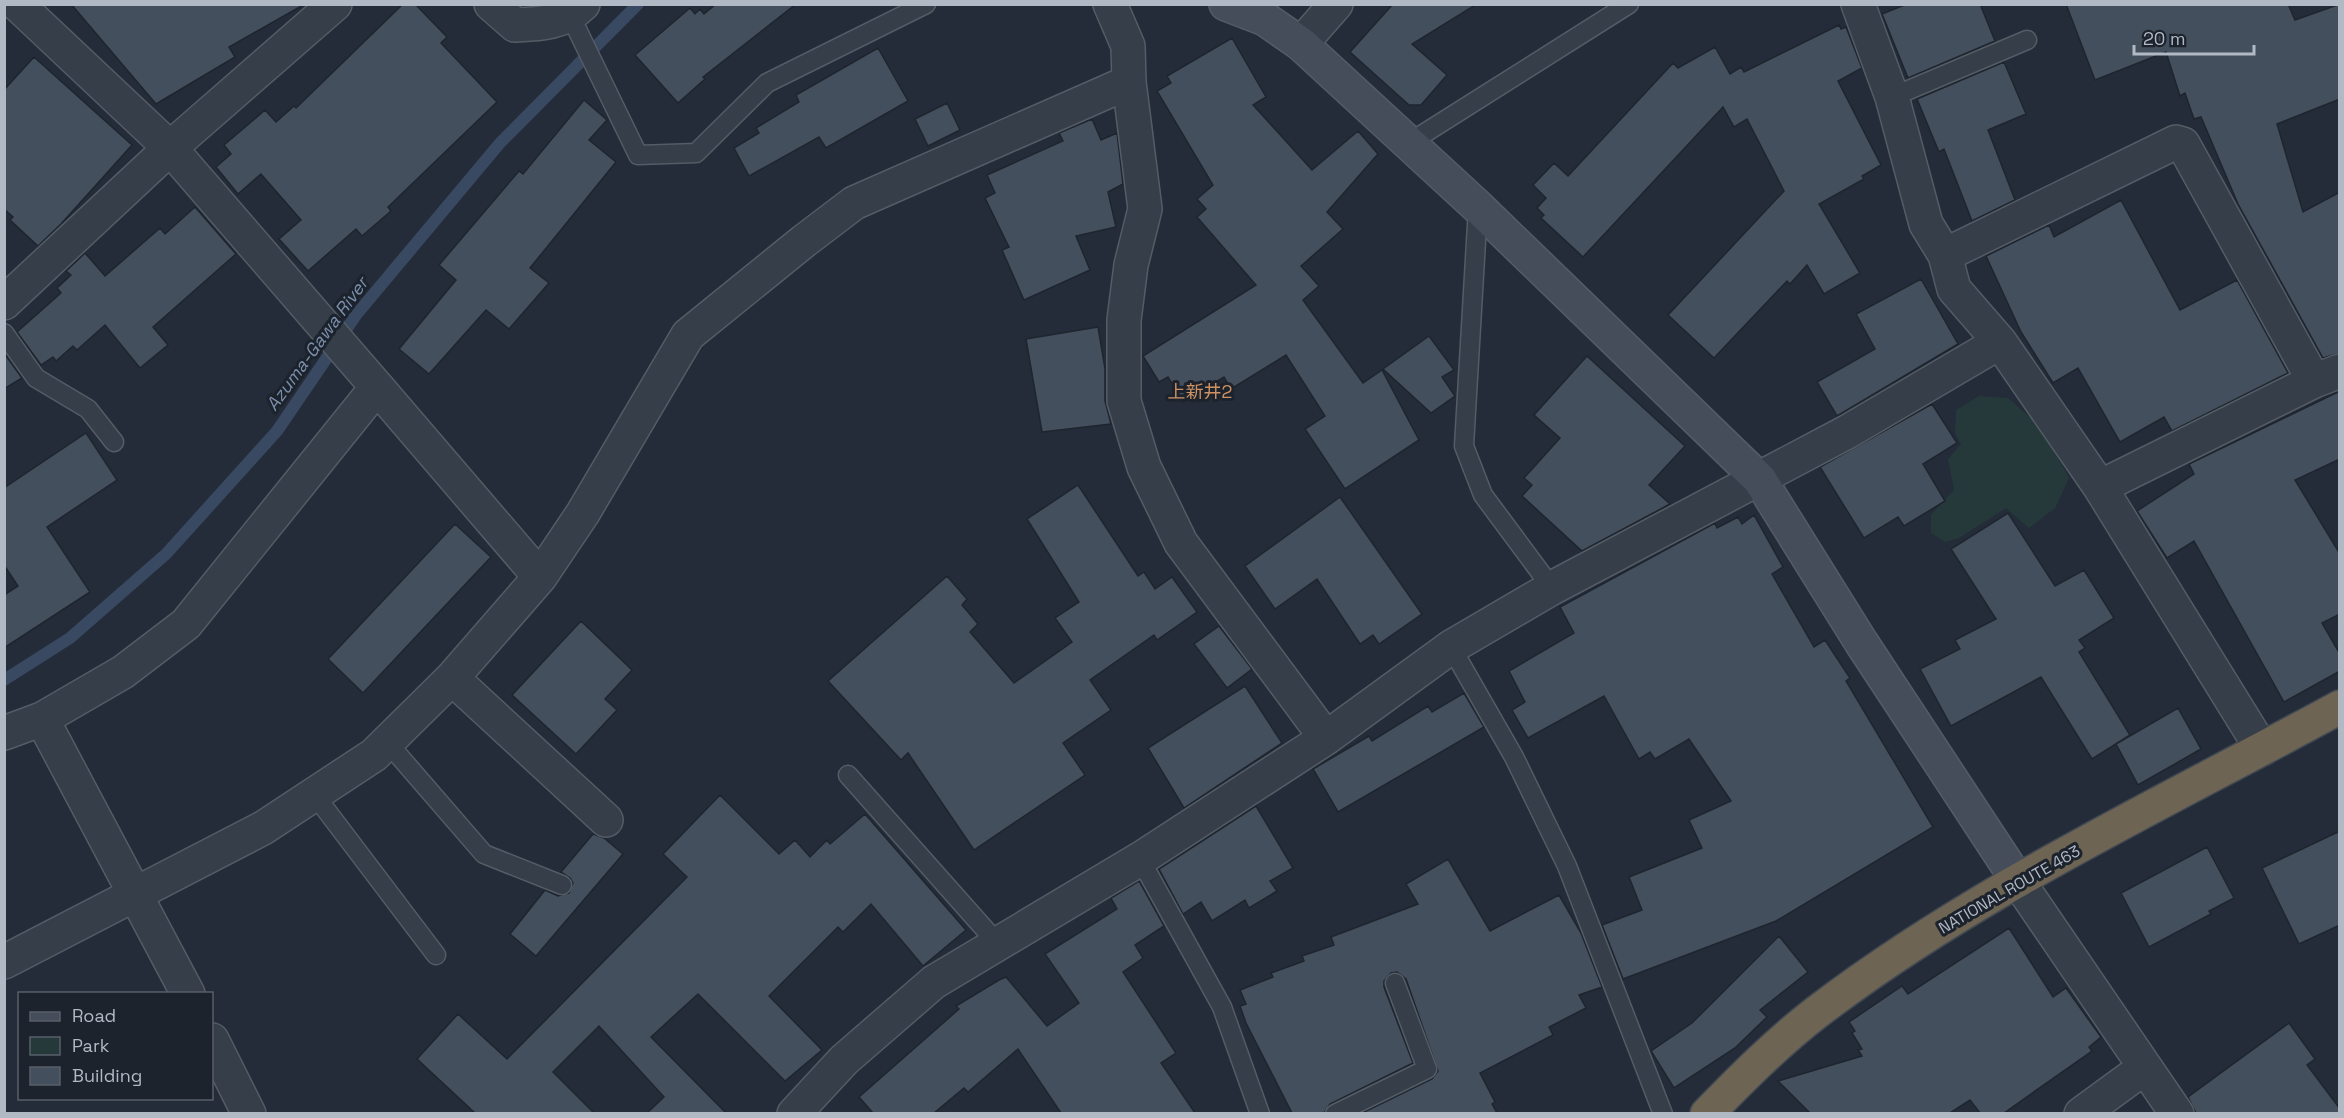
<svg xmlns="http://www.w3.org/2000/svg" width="2344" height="1118" font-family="'Space Grotesk','Noto Sans JP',sans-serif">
<rect width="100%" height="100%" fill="#232c38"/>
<path fill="#26393a" d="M 1979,396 L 2008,398 L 2039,425 L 2069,478 L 2055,508 L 2029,528 L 2006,508 L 1959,538 L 1945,542 L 1931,533 L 1931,515 L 1954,490 L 1948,459 L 1961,444 L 1955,433 L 1956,410 Z"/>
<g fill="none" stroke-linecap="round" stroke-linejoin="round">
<path stroke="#394961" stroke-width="12" d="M 4,680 L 70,638 L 166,554 L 277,431 L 356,315 L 500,143 L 638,4"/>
</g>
<path fill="#444f5d" stroke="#1e252f" stroke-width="1.5" d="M 71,4 L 305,4 L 229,47 L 235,57 L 156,104 Z
M 403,4 L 415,4 L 447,37 L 441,43 L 497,102 L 388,207 L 391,211 L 362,236 L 356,229 L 308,271 L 279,239 L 301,220 L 261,174 L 238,194 L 216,167 L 231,154 L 224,145 L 265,110 L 276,122 L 294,106 L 296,108 Z
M 716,4 L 796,4 L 703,77 L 705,79 L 678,103 L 635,55 L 690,8 L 695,14 L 700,9 L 704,14 Z
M 1393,4 L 1477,4 L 1412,44 L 1447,75 L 1421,105 L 1409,105 L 1350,52 Z
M 1907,4 L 1980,4 L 1995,41 L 1908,78 L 1882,14 Z
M 2066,4 L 2288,4 L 2295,20 L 2340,4 L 2340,99 L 2277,124 L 2303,212 L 2340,192 L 2340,353 L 2323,358 L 2238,204 L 2201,117 L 2194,119 L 2185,93 L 2180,96 L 2166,52 L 2095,80 Z
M 1839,25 L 1841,29 L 1846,27 L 1862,68 L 1838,81 L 1881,165 L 1862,176 L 1864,179 L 1819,204 L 1860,273 L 1824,294 L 1807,265 L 1790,284 L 1787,281 L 1714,358 L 1668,315 L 1784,191 L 1747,119 L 1734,127 L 1723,107 L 1583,257 L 1541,218 L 1544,215 L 1537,208 L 1546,198 L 1533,185 L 1554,163 L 1568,176 L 1673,63 L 1678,68 L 1715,47 L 1730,74 L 1741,67 L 1744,72 Z
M 1232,38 L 1266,97 L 1253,105 L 1312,170 L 1358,131 L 1378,154 L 1327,212 L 1343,229 L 1301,266 L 1319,286 L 1303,300 L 1363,383 L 1382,370 L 1419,440 L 1345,489 L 1305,429 L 1325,416 L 1286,355 L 1231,389 L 1224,377 L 1183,402 L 1168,377 L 1159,382 L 1143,356 L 1256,285 L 1197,217 L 1206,209 L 1197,199 L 1213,185 L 1157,91 L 1171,83 L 1167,76 Z
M 878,48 L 908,101 L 826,148 L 819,137 L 749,176 L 734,148 L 759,133 L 756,128 L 799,102 L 796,95 Z
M 34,57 L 132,145 L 61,224 L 38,246 L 10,220 L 13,217 L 4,209 L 4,90 Z
M 2004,62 L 2026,114 L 1988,130 L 2015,200 L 1972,221 L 1944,149 L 1939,152 L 1917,99 Z
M 584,100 L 607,120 L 589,140 L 616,162 L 530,268 L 549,283 L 509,329 L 486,310 L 429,374 L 399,349 L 456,280 L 439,265 L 519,171 L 523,174 Z
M 947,103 L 960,130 L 928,146 L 915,119 Z
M 1092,119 L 1101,140 L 1117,133 L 1123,184 L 1108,192 L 1116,227 L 1076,236 L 1090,270 L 1024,300 L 1002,250 L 1009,247 L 985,198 L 995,193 L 987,175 L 1063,141 L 1059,133 Z
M 2121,200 L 2180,310 L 2237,280 L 2288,373 L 2172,431 L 2164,417 L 2120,442 L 2078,368 L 2053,383 L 2021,332 L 1986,256 L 2049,225 L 2054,237 Z
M 195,207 L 236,254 L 153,327 L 168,345 L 140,368 L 105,325 L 77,350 L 73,346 L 56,361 L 53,357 L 41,365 L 17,332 L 61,293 L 57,288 L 71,275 L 66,271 L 85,253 L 105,276 L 160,228 L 165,234 Z
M 1921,279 L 1958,344 L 1837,416 L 1817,382 L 1875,349 L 1856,314 Z
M 1098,327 L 1105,369 L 1105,401 L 1111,424 L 1042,432 L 1026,339 Z
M 1429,336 L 1454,370 L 1442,377 L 1455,396 L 1431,413 L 1383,369 Z
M 4,353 L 22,378 L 4,389 Z
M 1587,356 L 1685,446 L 1649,485 L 1670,504 L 1582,551 L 1522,496 L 1532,485 L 1524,478 L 1560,438 L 1534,415 Z
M 2340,391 L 2340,459 L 2295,480 L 2340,554 L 2340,614 L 2322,623 L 2340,654 L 2340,671 L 2284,702 L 2194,541 L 2167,558 L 2137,511 L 2194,474 L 2189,464 Z
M 1932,404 L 1957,443 L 1923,464 L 1945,501 L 1904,526 L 1898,517 L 1864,538 L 1820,467 Z
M 86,433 L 117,480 L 47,527 L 90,592 L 4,648 L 4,595 L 18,586 L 4,565 L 4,488 Z
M 1078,485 L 1138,576 L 1144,572 L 1155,589 L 1172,577 L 1197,612 L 1157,640 L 1154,635 L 1090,680 L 1111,710 L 1063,743 L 1085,775 L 974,850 L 908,753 L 901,760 L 828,681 L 947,576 L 967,599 L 962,605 L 978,624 L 970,632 L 1014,683 L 1072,642 L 1055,618 L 1079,602 L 1027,519 Z
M 1340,497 L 1422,614 L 1379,644 L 1373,635 L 1360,644 L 1317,579 L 1275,609 L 1245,566 Z
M 2008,513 L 2055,586 L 2084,570 L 2114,618 L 2079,640 L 2085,648 L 2079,652 L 2130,735 L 2092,759 L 2041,677 L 1951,726 L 1920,669 L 1960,649 L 1955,640 L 1996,619 L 1951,549 Z
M 1754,515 L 1783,567 L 1772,574 L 1814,647 L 1825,640 L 1850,678 L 1846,681 L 1933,827 L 1776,921 L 1623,979 L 1602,925 L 1642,910 L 1629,877 L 1702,848 L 1689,820 L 1731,801 L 1689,739 L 1655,759 L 1650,752 L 1639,759 L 1604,696 L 1528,738 L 1512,710 L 1525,702 L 1509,671 L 1574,633 L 1560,607 L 1715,523 L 1717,528 L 1738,517 L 1742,524 Z
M 455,524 L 491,557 L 363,693 L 328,659 Z
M 581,621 L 632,670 L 605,699 L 617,710 L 576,754 L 512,695 Z
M 1219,626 L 1252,669 L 1227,688 L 1194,644 Z
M 1245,686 L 1282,743 L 1184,808 L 1148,748 Z
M 1464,693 L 1484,727 L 1338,812 L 1313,769 L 1369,736 L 1372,741 L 1428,706 L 1432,712 Z
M 2178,708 L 2201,749 L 2138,785 L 2116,744 Z
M 720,795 L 779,854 L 795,840 L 810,857 L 827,840 L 830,844 L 865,814 L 966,930 L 923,966 L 871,904 L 843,932 L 838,927 L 769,996 L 822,1050 L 785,1081 L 698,994 L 651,1037 L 726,1113 L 647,1113 L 664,1097 L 599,1026 L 553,1072 L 594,1113 L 475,1113 L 417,1059 L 458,1014 L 507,1059 L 687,877 L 663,854 Z
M 1256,806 L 1293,868 L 1270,881 L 1277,891 L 1249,908 L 1245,900 L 1212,921 L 1201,902 L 1183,914 L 1159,869 Z
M 2340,831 L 2340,925 L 2299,944 L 2262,868 Z
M 593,834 L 604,838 L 623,854 L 536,956 L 510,934 L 545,890 L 558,896 L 569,893 L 573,883 L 570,878 L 561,872 Z
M 2207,847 L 2234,898 L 2209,911 L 2211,914 L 2149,947 L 2121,893 Z
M 1448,859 L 1490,931 L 1559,895 L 1581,933 L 1602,987 L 1579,995 L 1586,1008 L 1549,1027 L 1553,1035 L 1480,1073 L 1495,1102 L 1492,1104 L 1497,1113 L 1362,1113 L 1432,1079 L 1438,1071 L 1406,979 L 1397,972 L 1391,973 L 1384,981 L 1384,987 L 1413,1063 L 1330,1104 L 1324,1113 L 1292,1113 L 1246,1023 L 1240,1006 L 1246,1004 L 1240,990 L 1273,977 L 1271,973 L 1304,961 L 1302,956 L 1334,945 L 1331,937 L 1418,904 L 1406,884 Z
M 1139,881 L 1164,926 L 1135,945 L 1143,958 L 1123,972 L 1176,1053 L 1161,1063 L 1195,1113 L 1061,1113 L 1018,1049 L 968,1092 L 964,1088 L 934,1113 L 873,1113 L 859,1097 L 959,1009 L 956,1006 L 999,980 L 1006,977 L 1047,1026 L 1079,1003 L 1045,954 L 1117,909 L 1111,898 Z
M 2009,928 L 2053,997 L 2066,988 L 2101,1037 L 2089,1047 L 2092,1051 L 2004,1113 L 1980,1113 L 1970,1100 L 1950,1113 L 1810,1113 L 1778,1081 L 1862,1056 L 1858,1050 L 1862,1049 L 1852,1033 L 1855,1031 L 1849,1022 L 1902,986 L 1908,994 Z
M 1779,936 L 1808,972 L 1760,1010 L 1767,1017 L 1735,1048 L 1674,1088 L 1651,1051 L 1692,1023 Z
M 2289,1023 L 2315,1059 L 2307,1065 L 2340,1109 L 2340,1113 L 2196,1113 L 2188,1097 Z"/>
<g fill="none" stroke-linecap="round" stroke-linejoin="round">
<g stroke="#545c66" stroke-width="21">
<path id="lane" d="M 571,17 L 638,155 L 696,153 L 767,83 L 926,4
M 1892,97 L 2027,40
M 1409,143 L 1629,4
M 1478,207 L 1464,446 L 1483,495 L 1552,588
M 4,333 L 36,378 L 88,409 L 114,442
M 1451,647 L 1514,757 L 1567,866 L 1663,1114
M 387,742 L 484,854 L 562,885
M 848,775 L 998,944
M 314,794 L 436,955
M 1140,859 L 1222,1007 L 1260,1114
M 1335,1114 L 1427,1069 L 1395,983"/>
</g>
<g stroke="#545c66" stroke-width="36">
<path id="street" d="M 17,4 L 170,148 L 377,387
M 491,4 L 515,25 C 541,24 564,23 583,4
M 1301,44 L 1336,4
M 1129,82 L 1145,209 L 1131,265 L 1124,320 L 1124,401 L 1144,467 L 1181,543 L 1326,738
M 1945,255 L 2176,142 L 2183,144 L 2314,381
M 4,303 L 170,148 L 335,4
M 2000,342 L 2100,487 L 2262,749
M 2100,487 L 2314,381 L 2340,371
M 452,678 L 606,820
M 42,719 L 123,672 L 186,624 L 377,387 L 540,577
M 4,733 L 42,719 L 188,994
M 2018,881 L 2177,1114
M 4,962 L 263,828 L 374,755 L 452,678 L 540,577 L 583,513 L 688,335 L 804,241 L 854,203 L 1129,82 L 1128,46 L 1110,4
M 212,1040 L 249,1114
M 794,1114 L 844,1060 L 934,982 L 1140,859 L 1326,738 L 1451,647 L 1552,588 L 1847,432 L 2000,342 L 1954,289 L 1945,255 L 1926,224 L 1892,97 L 1858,4
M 2081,1114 L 2144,1068"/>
</g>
<g stroke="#545c66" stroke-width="36">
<path id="secondary" d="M 1226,4 L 1265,19 L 1301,44 L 1478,207 L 1760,480 L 1861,642 L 2018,881"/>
</g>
<g stroke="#414953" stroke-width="36">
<path id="highway" d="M 1707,1114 C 1742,1078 1778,1042 1817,1012 C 1977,890 2164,803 2340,707"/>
</g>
<use href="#lane" stroke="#363e49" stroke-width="18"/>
<use href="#street" stroke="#363e49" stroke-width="33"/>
<use href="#secondary" stroke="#454d5b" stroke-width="33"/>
<use href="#highway" stroke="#6e6454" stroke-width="33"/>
</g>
<g text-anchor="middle" stroke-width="6" stroke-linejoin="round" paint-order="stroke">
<g font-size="16" fill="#b1b9c5" stroke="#1c232d">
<text transform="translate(2009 889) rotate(-30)" y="6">NATIONAL ROUTE 463</text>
</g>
<g font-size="18" font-style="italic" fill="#7b8fab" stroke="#1c232d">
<text transform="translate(317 344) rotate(-54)" y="6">Azuma-Gawa River</text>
</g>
<g font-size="18" fill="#cd9264" stroke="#1c232d">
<text x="1200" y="398">上新井2</text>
</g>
</g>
<rect width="2344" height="1118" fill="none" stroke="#b1b9c5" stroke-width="12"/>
<rect x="18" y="992" width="195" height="108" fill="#1c232d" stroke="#585f6a" stroke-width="1.5"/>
<rect x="30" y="1012" width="30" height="9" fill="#454d5b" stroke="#585f6a" stroke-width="1.5"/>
<text x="72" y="1022" font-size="18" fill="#b1b9c5">Road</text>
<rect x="30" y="1037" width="30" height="18" fill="#26393a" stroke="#585f6a" stroke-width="1.5"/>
<text x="72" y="1052" font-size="18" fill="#b1b9c5">Park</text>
<rect x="30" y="1067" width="30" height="18" fill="#444f5d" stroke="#585f6a" stroke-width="1.5"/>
<text x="72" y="1082" font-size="18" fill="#b1b9c5">Building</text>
<path d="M2134 45v9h120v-9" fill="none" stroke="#b1b9c5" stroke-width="3"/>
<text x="2143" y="45" font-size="18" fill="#b1b9c5" stroke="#1c232d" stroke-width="4.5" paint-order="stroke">20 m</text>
</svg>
